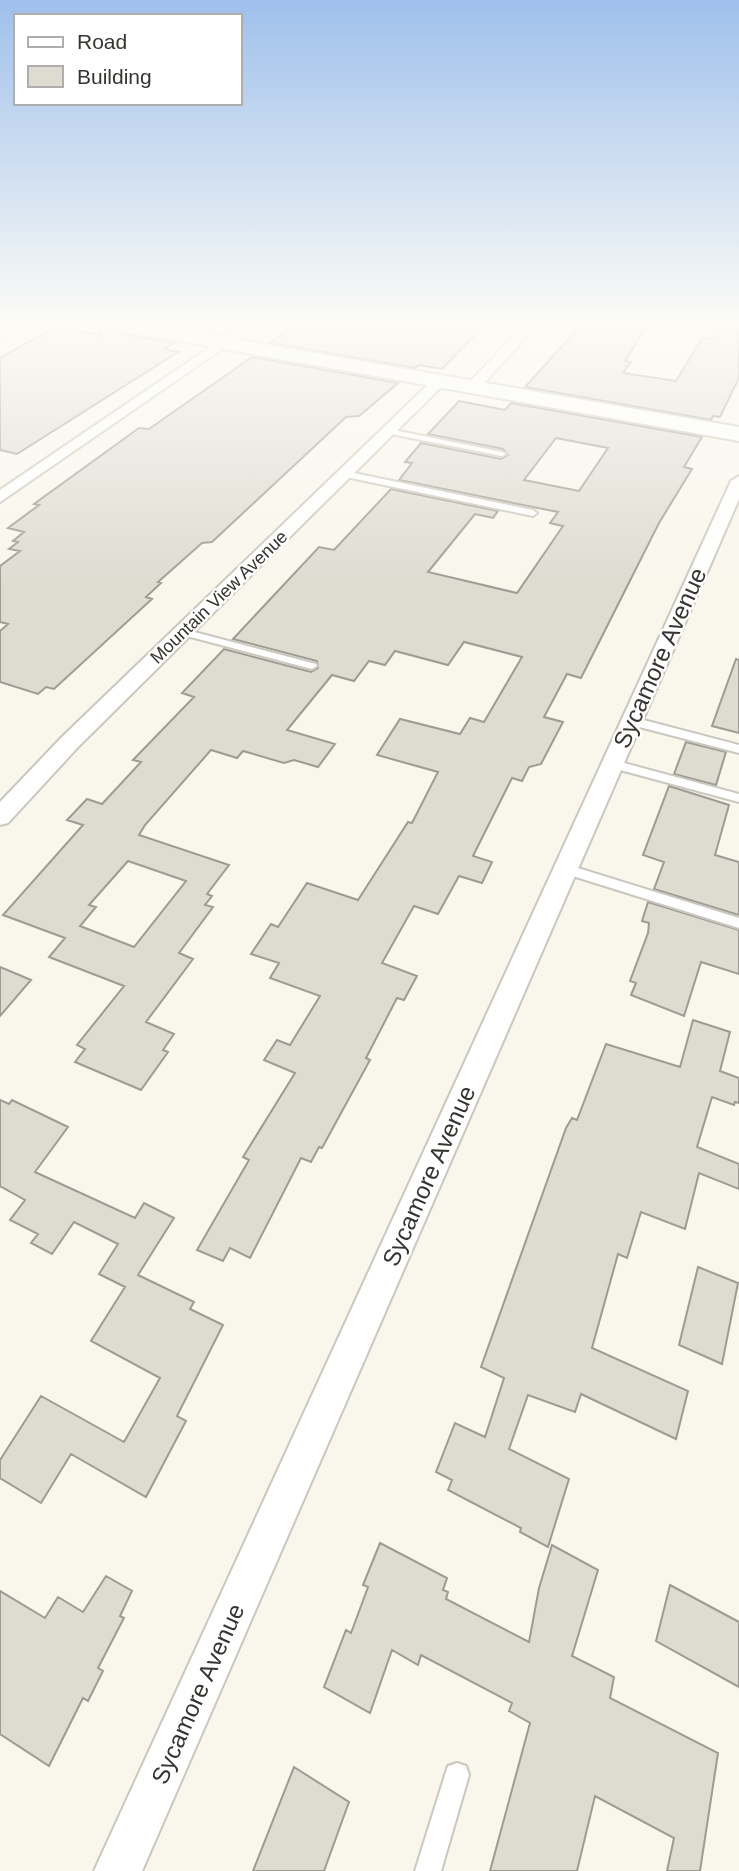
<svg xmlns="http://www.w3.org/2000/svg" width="739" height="1871" font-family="Arial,sans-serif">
<rect width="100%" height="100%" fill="#f9f6ec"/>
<path fill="#dedbd1" stroke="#9e9b92" stroke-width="2" fill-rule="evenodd" d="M 101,324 L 107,324 L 118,333 L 174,343 L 164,349 L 178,352 L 17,454 L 0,450 L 0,358 L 56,327 L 100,335 Z
M 296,324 L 486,324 L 442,369 L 419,365 L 415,368 L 270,343 Z
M 582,324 L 648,324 L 625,361 L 631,362 L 623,373 L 676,381 L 702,338 L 710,339 L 716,328 L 739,332 L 739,378 L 720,417 L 713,416 L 711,420 L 525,387 Z
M 252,357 L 398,383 L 359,416 L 346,417 L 212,542 L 202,543 L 158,582 L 161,583 L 146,597 L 152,599 L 54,689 L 46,687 L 38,694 L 0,682 L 0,631 L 8,624 L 0,622 L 0,566 L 20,551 L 9,549 L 18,542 L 13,541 L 24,532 L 8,528 L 39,505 L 34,504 L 139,428 L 149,429 Z
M 459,401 L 505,410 L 511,403 L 702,437 L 684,467 L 692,469 L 659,523 L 581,678 L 567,674 L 544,717 L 563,722 L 541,764 L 529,767 L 522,781 L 512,778 L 473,856 L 492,862 L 482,883 L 459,876 L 438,914 L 414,906 L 382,963 L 417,976 L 404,1000 L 397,998 L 366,1058 L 370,1060 L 322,1148 L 319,1147 L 311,1162 L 301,1158 L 250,1258 L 230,1248 L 223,1261 L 197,1250 L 249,1160 L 243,1157 L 295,1073 L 264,1060 L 277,1040 L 290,1045 L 320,996 L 270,978 L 279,963 L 251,954 L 271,924 L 278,927 L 307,883 L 358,900 L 408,822 L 412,823 L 438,772 L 377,755 L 400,719 L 460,734 L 470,718 L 484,722 L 522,657 L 464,642 L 448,665 L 395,651 L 385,665 L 369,661 L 354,681 L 332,675 L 287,730 L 335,744 L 318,767 L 294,760 L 284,763 L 243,751 L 237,758 L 211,750 L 145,825 L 139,835 L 229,865 L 207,894 L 212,896 L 205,905 L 213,907 L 179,953 L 193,959 L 146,1022 L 174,1034 L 163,1050 L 168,1052 L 141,1090 L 75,1062 L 85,1049 L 77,1045 L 124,986 L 49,957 L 65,938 L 3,915 L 83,825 L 67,820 L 87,799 L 102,804 L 141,762 L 133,760 L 194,697 L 182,693 L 224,649 L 311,672 L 318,668 L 317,661 L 233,639 L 319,547 L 334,550 L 391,489 L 498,511 L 493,518 L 475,514 L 428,572 L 517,593 L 563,526 L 550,523 L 558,512 L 399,480 L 412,463 L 405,462 L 421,443 L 501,459 L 508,455 L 503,449 L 428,434 ZM 556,438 L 608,448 L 579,491 L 524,480 ZM 128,861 L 186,881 L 134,947 L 80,926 L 96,907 L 89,905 Z
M 736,659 L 739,660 L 739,733 L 712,726 Z
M 686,742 L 726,752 L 716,785 L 674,774 Z
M 669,786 L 729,805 L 715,855 L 739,862 L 739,915 L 654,889 L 664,862 L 643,855 Z
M 648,902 L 739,930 L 739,974 L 701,962 L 684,1016 L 631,995 L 636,983 L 630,981 L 648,933 L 649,923 L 642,921 Z
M 0,967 L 31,980 L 0,1016 Z
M 693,1020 L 730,1032 L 720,1071 L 739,1078 L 739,1103 L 735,1102 L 734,1105 L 712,1097 L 697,1147 L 739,1164 L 739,1189 L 699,1173 L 685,1229 L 641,1212 L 627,1258 L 618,1254 L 592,1348 L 688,1391 L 676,1439 L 581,1394 L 575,1412 L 528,1395 L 509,1449 L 569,1479 L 548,1547 L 520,1532 L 521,1528 L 448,1490 L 452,1480 L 436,1472 L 455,1423 L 485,1437 L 504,1378 L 481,1367 L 566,1128 L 572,1118 L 577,1120 L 606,1044 L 680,1067 Z
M 0,1100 L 9,1104 L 12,1100 L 68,1127 L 35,1172 L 135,1218 L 144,1203 L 174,1218 L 138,1275 L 194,1302 L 190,1309 L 223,1325 L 177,1416 L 186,1421 L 146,1497 L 71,1454 L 41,1503 L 0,1478 L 0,1460 L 41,1396 L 124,1442 L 160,1378 L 91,1341 L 125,1287 L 99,1274 L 118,1244 L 74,1222 L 52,1254 L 31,1243 L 38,1234 L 10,1220 L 25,1200 L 0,1186 Z
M 698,1267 L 738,1283 L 722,1364 L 679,1345 Z
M 380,1543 L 447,1578 L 443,1590 L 448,1592 L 446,1599 L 529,1642 L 539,1588 L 552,1545 L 598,1570 L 572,1656 L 614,1677 L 610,1698 L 718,1753 L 700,1871 L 667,1871 L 674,1838 L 595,1796 L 577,1871 L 490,1871 L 530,1723 L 509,1711 L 512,1703 L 421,1655 L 418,1665 L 392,1650 L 370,1713 L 324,1687 L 346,1630 L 351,1633 L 368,1587 L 363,1585 Z
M 106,1576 L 132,1591 L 120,1616 L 124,1618 L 98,1668 L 103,1671 L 88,1701 L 83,1698 L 49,1766 L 0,1734 L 0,1591 L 45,1618 L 58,1597 L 83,1612 Z
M 670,1585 L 739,1622 L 739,1687 L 656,1641 Z
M 294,1767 L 349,1802 L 324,1871 L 253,1871 Z"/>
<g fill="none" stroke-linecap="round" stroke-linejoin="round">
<g stroke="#cac8be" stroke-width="4">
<path id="lane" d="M 389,429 L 502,452 L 506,454 L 502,456 L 386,433 L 385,431 Z
M 344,471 L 533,510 L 537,513 L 533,516 L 341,476 L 340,474 Z
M 183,629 L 316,664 L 317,666 L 312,669 L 179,634 L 179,630 Z
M 632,717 L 739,745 L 739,753 L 628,724 L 626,721 Z
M 613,760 L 739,794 L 739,802 L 609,767 L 607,764 Z
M 565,864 L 739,918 L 739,928 L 560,872 L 558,869 Z
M 457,1763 L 466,1766 L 469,1775 L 441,1871 L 415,1871 L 445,1775 L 448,1766 Z"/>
</g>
<g stroke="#cac8be" stroke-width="4">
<path id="street" d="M 9,324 L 24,324 L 0,337 L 0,328 Z
M 244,324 L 258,324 L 0,502 L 0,490 Z
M 525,324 L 538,324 L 479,389 L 469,389 L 469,383 Z
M 436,377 L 448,380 L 78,747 L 8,823 L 0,825 L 0,802 L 62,737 Z
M 739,476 L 739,499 L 142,1871 L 94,1871 L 731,481 Z"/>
</g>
<g stroke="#cac8be" stroke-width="4">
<path id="secondary" d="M 109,324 L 148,324 L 739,427 L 739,441 L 118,330 Z"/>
</g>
<use href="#lane" fill="#fff" fill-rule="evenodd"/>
<use href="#street" fill="#fff" fill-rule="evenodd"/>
<use href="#secondary" fill="#fff" fill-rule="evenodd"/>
</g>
<linearGradient id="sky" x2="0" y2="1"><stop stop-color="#9fc0ec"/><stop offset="0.55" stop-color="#fcfbf6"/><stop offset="1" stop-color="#fcfbf6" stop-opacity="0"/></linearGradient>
<rect width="739" height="586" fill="url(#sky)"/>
<g text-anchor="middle" stroke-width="5" stroke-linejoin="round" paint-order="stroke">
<g font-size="18" fill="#353430" stroke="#fff">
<text transform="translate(219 597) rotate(-44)" y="6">Mountain View Avenue</text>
</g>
<g font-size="24" fill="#353430" stroke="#fff">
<text transform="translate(660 658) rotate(-66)" y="8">Sycamore Avenue</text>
<text transform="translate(429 1176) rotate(-66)" y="8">Sycamore Avenue</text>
<text transform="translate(198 1694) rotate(-66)" y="8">Sycamore Avenue</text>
</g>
</g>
<rect x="14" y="14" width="228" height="91" fill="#ffffff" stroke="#aeaeac" stroke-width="2"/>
<rect x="28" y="37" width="35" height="10" fill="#ffffff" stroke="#aeaeac" stroke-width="2"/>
<text x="77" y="49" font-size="21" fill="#353430">Road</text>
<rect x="28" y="66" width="35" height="21" fill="#dedbd1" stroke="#aeaeac" stroke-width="2"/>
<text x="77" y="84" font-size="21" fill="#353430">Building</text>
</svg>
